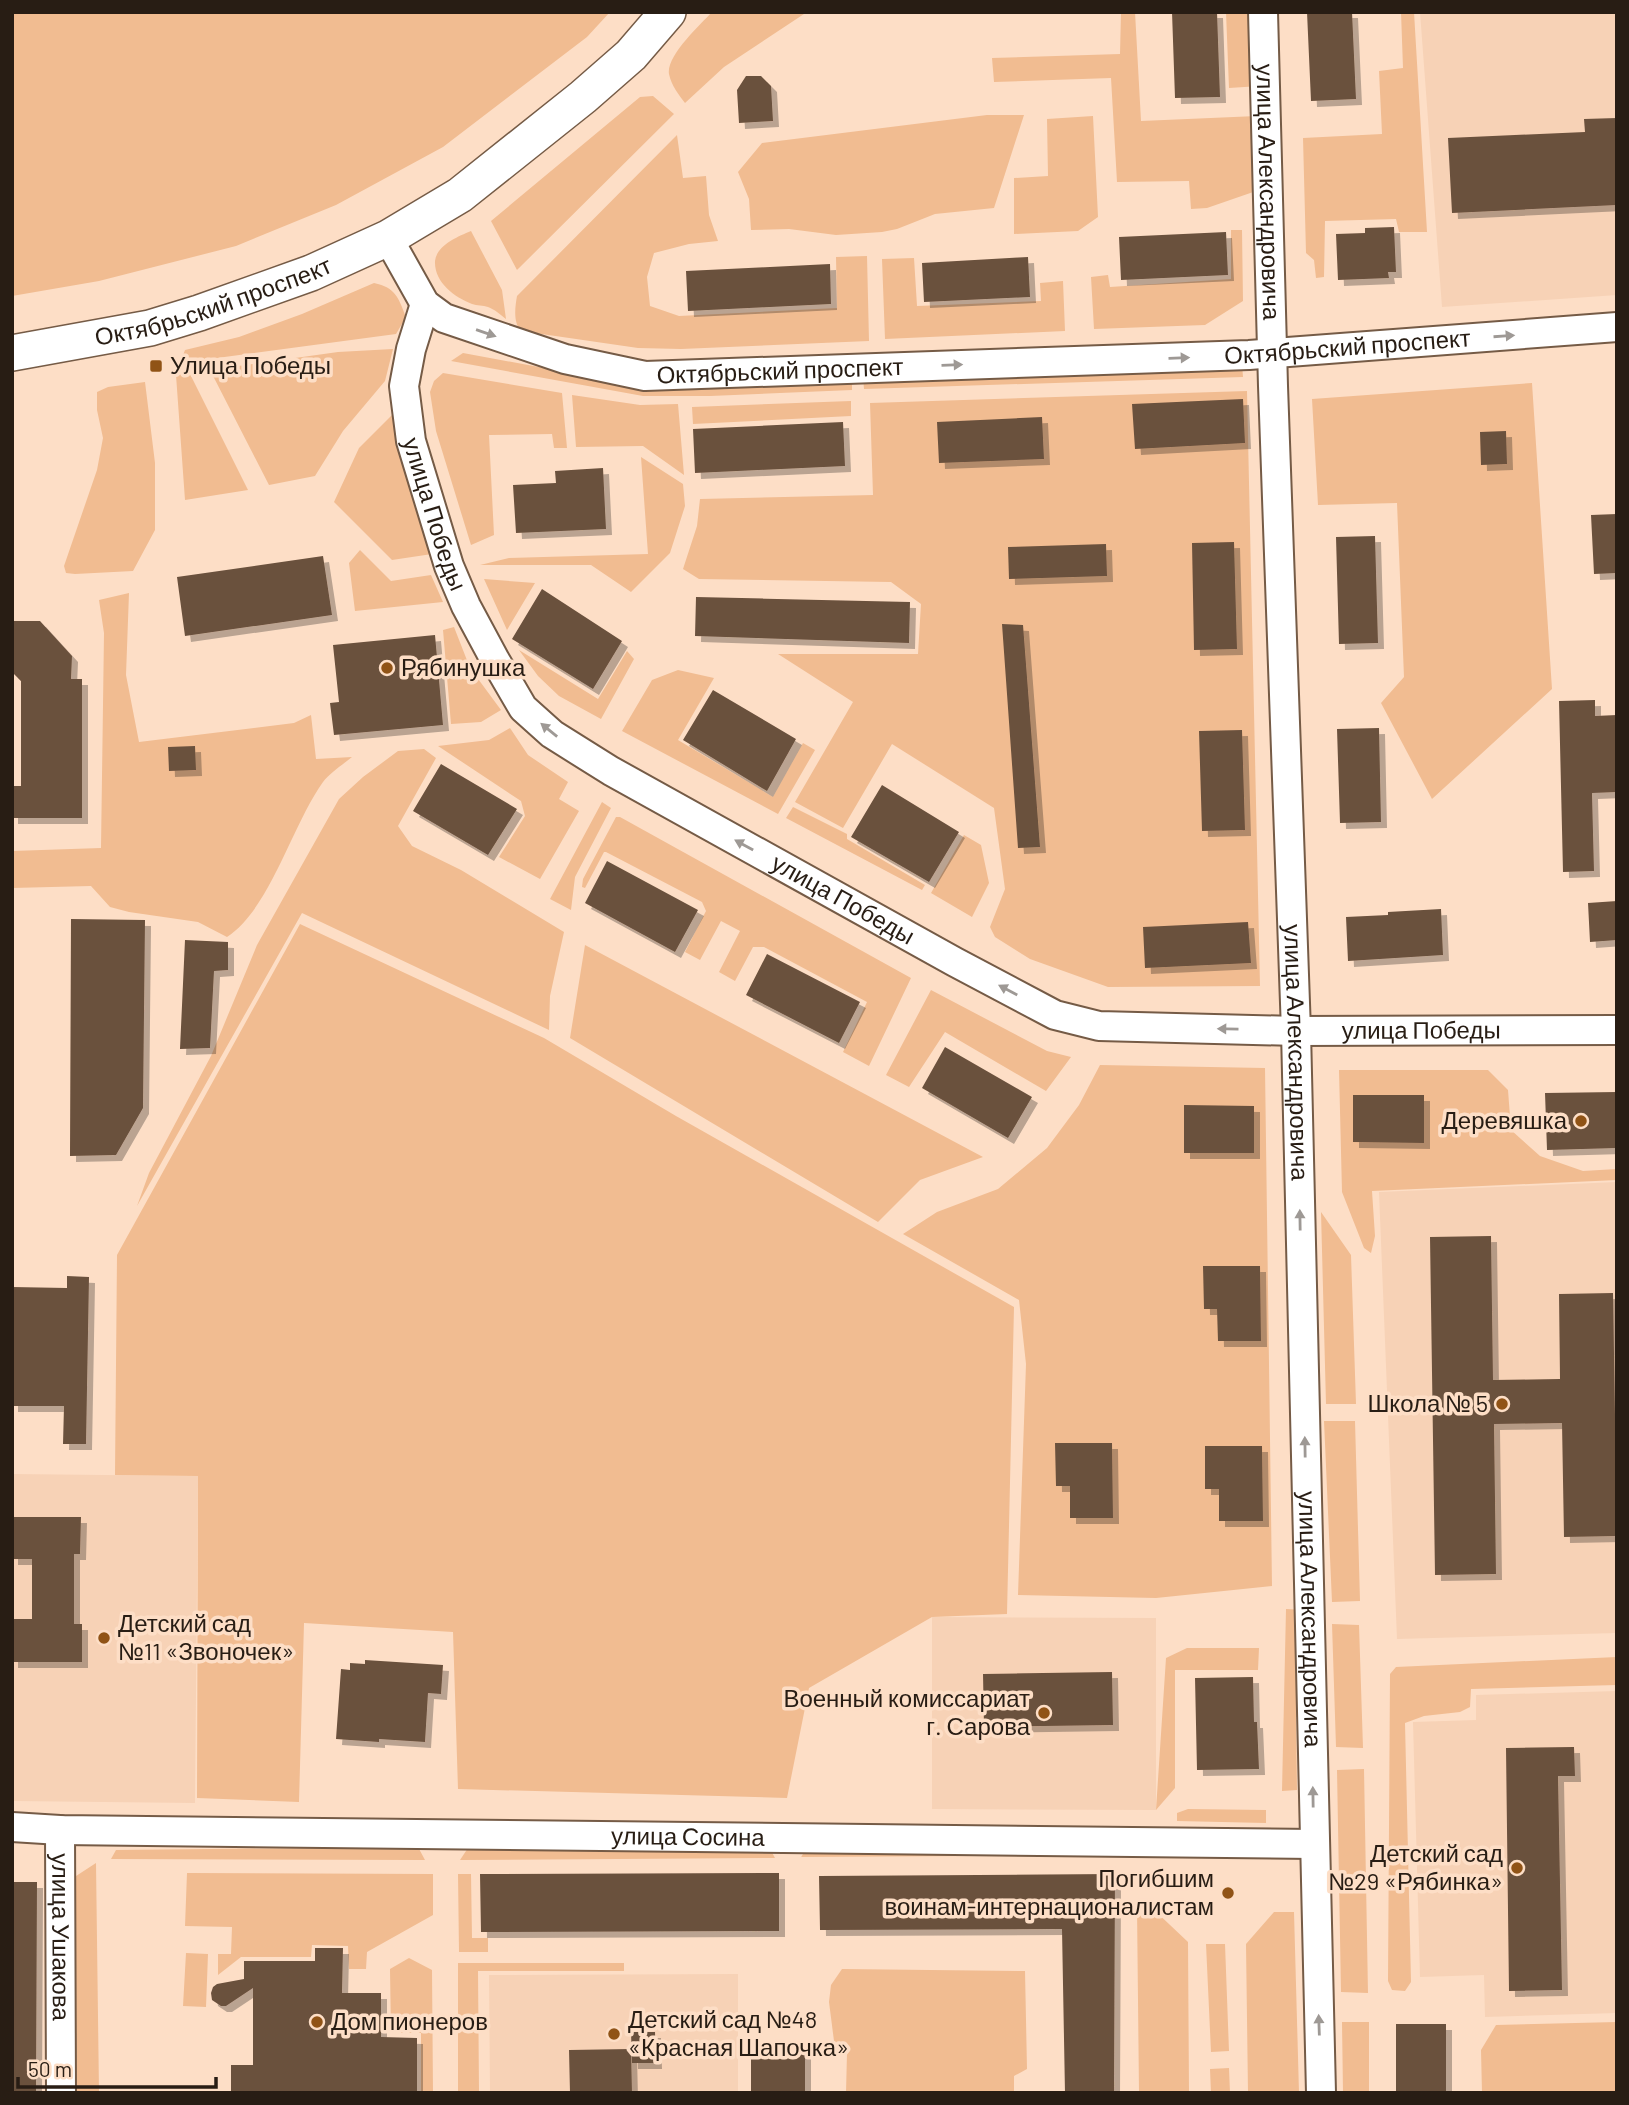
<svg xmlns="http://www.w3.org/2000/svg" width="1629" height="2105" font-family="Barlow,sans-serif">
<defs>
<filter id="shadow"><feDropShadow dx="6" dy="6" stdDeviation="0" flood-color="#0004"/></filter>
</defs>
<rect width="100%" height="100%" fill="#fddec6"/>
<path fill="#f7d2b6" d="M 1420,12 L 1617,12 L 1617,295 L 1442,307 Z
M 1617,1182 L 1617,1633 L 1397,1639 L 1379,1192 Z
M 12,1474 L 198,1476 L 195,1803 L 12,1801 Z
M 932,1617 L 1156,1618 L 1156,1810 L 932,1809 Z
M 1617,1691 L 1617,2013 L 1485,2017 L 1484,1975 L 1420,1977 L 1413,1722 L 1476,1720 L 1476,1695 Z
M 738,1974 L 738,2093 L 490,2093 L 489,1975 Z"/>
<path fill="#f1bc91" d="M 12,12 L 610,12 L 587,37 L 443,147 L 336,205 L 236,246 L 99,281 L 12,296 Z
M 712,12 L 807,12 L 724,67 L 685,103 C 679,95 671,85 669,74 C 666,56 700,25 712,12 Z
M 1121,12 L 1135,12 L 1141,121 L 1257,116 L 1259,190 L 1207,208 L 1191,209 L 1189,181 L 1117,182 L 1111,78 L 994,82 L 992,58 L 1120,54 Z
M 1226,12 L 1257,12 L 1260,86 L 1229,88 Z
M 1401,12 L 1414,12 L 1427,232 L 1399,232 L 1396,219 L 1325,221 L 1324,277 L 1316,278 L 1314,260 L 1306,253 L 1303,138 L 1382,134 L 1379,71 L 1403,68 Z
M 653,96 L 674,114 L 517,270 L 491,221 L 640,97 Z
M 987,115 L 1024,115 L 994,208 L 935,214 L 897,229 L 882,232 L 836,235 L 789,229 L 751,230 L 749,199 L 738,172 L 762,143 Z
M 1093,116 L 1098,217 L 1078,231 L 1014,234 L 1014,178 L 1048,176 L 1047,119 Z
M 677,135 L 683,178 L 706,176 L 709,215 L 718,241 L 689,244 L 654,253 L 647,277 L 650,306 L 679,316 L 837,308 L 836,257 L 867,256 L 869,341 L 681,349 L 638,348 L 521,331 C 513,322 515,308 517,296 Z
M 1231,230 L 1242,230 L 1243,301 L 1205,325 L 1094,329 L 1091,277 L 1108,275 L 1110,287 L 1231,279 Z
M 471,231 L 502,290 L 506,319 C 501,315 494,309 488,307 C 483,305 477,306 472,304 C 454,297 434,282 435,261 C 437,245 457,237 471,231 Z
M 914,258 L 917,306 L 1041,301 L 1040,283 L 1063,281 L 1065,331 L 885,339 L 882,259 Z
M 374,283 C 396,288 398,297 406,317 L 396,334 L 180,363 L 185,350 L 239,337 L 302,314 Z
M 393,349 L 385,381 L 343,431 L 315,476 L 269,485 L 210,370 L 338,352 Z
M 463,353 L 641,386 L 852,379 L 852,390 L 710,396 L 643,396 L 451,361 Z
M 1242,364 L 1243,377 L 864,389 L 863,377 Z
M 443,373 L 562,393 L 567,448 L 554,448 L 552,434 L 489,435 L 494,535 L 471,545 L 436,431 L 430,392 L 434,381 Z
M 190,374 L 248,490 L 185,500 L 176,375 Z
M 145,382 L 155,463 L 155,530 L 133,571 L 75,574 L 66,573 L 64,566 L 97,470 L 103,438 L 97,410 L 97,392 L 108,387 Z
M 1532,383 L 1552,689 L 1432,799 L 1381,703 L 1404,677 L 1397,503 L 1318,505 L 1312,399 Z
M 1247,391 L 1260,986 L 1108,987 L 1030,959 L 995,937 L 990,927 L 1005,889 L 994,808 L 892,744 L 843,828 L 795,802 L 853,702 L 778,654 L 918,654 L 921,604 L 891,582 L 699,579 L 683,569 L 697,526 L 700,499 L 873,495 L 870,403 Z
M 572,395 L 640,405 L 678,404 L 684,475 L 643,446 L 576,447 Z
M 851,401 L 851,416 L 693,424 L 692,407 Z
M 393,414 L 432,554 L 392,560 L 334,502 L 359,448 Z
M 641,457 L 683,484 L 685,506 L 670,553 L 631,592 L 591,565 L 480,565 L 509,558 L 648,554 Z
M 360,550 L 391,581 L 431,575 L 443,602 L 355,611 L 349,563 Z
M 484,579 L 535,583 L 507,630 Z
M 129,593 L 126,675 L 139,742 L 294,723 L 311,715 L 316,759 L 352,757 C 342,765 330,773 323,782 C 292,825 270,909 227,937 L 198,922 L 129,912 L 110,907 L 91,886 L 12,888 L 12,851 L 101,848 L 104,633 L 99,600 Z
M 454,627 L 470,668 L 501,710 L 481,722 L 451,724 L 443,630 Z
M 519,650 L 598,699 L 627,651 L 634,659 L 601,719 L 559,696 L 538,676 Z
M 678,670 L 714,678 L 678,740 L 773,797 L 803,743 L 815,750 L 778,814 L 622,731 L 652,680 Z
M 510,728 L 528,755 L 568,782 L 559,799 L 579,811 L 540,879 L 499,857 L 525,816 L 521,801 L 438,746 L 489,740 Z
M 424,749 L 436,758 L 398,826 L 412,846 L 461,870 L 564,932 L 550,996 L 549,1030 L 302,913 L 137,1206 L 149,1173 L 211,1056 L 257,945 L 339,799 L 363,777 L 398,751 Z
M 602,802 L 611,808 L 575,877 L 571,910 L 550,899 Z
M 793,807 L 847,834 L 847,839 L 925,885 L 922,890 L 786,818 Z
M 616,817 L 620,817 L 911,978 L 869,1066 L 843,1052 L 867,1002 L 764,947 L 753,947 L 735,981 L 719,972 L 740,931 L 721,921 L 700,960 L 685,952 L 706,911 L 702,902 L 606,852 L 604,852 L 585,888 L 582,887 L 583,879 Z
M 964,835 L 981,845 L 989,883 L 972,917 L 931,893 Z
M 300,924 L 544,1038 L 676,1116 L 1014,1307 L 1007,1614 L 932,1617 L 809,1688 L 787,1798 L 458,1789 L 453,1632 L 304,1623 L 299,1802 L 197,1798 L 198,1476 L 115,1475 L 117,1255 Z
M 585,945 L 983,1157 L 920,1180 L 878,1222 L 570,1038 Z
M 931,990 L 1047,1051 L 1071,1057 L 1046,1091 L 945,1032 L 909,1087 L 886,1075 Z
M 1100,1065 L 1265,1068 L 1272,1586 L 1156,1598 L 1018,1595 L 1026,1364 L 1019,1300 L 903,1234 L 937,1212 L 998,1189 L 1047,1148 L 1079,1105 Z
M 1339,1070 L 1488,1070 L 1508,1090 L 1511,1130 L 1540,1156 L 1583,1171 L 1617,1169 L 1617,1180 L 1372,1191 L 1375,1236 L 1371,1253 L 1364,1248 L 1342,1192 Z
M 1321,1212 L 1351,1255 L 1356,1404 L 1326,1404 Z
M 1324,1421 L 1355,1421 L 1360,1601 L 1332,1602 Z
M 1286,1609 L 1305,1610 L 1307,1716 L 1296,1717 L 1297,1790 L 1282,1791 Z
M 1332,1624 L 1359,1625 L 1363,1748 L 1336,1747 Z
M 1187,1648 L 1259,1648 L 1258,1670 L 1175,1670 L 1175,1788 L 1156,1810 L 1166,1658 Z
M 1617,1657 L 1617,1685 L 1471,1689 L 1470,1707 L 1460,1712 L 1424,1716 L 1405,1723 L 1411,1982 L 1405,1991 L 1392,1990 L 1388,1981 L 1390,1674 L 1396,1667 Z
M 1364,1769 L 1368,1993 L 1341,1992 L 1337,1770 Z
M 1188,1809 L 1266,1810 L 1266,1823 L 1177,1821 L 1177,1813 Z
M 418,1847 L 425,1860 L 111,1859 L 116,1850 Z
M 769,1847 L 775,1858 L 460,1860 L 468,1848 Z
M 807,1848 L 1126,1855 L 801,1857 Z
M 96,1863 L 99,2093 L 73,2093 L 73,1878 Z
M 187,1873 L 433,1874 L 433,1915 L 367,1952 L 366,1969 L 349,1969 L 348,1946 L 312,1945 L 311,1957 L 241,1957 L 218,1975 L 218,1954 L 231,1954 L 232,1927 L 185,1926 Z
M 458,1874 L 471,1874 L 472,1938 L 488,1938 L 488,1952 L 459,1952 Z
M 1137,1907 L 1151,1907 L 1188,1942 L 1189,2093 L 1139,2093 Z
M 1274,1912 L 1294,1912 L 1299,2093 L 1248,2093 L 1246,1944 Z
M 1206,1944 L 1225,1944 L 1229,2051 L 1211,2052 Z
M 186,1953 L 208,1954 L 206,2007 L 183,2006 Z
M 409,1958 L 432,1970 L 433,2093 L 421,2093 L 421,2033 L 391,2033 L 390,1969 Z
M 458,1963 L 624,1963 L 624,1971 L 478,1971 L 479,2093 L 458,2093 Z
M 842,1969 L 1025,1971 L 1027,2069 L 1014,2076 L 1014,2093 L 846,2093 L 847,2053 L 834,2041 L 829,2002 L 831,1985 Z
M 1342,2022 L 1369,2022 L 1369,2093 L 1343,2093 Z
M 1617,2022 L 1617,2093 L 1482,2093 L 1481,2050 L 1496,2025 Z
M 1229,2068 L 1230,2093 L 1211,2093 L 1210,2069 Z"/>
<path fill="#6b513d" filter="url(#shadow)" d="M 1172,12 L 1217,12 L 1220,97 L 1175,98 Z
M 1307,12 L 1352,12 L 1356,99 L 1311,101 Z
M 746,76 L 761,76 L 771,86 L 773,121 L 739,123 L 737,90 Z
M 1617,118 L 1617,205 L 1452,213 L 1448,138 L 1585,132 L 1584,119 Z
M 1394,227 L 1396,272 L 1388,272 L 1389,278 L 1338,280 L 1336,234 L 1365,233 L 1365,228 Z
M 1226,232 L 1228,275 L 1121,280 L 1119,237 Z
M 1028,257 L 1030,297 L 924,302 L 922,263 Z
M 830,264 L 831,304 L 688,311 L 686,271 Z
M 1243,399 L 1245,443 L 1135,449 L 1132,404 Z
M 1042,417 L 1044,459 L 939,463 L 937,422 Z
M 843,422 L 845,466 L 695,473 L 693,429 Z
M 1506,431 L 1507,464 L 1481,465 L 1480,432 Z
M 603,468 L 606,529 L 516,533 L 513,485 L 556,483 L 555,471 Z
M 1617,514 L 1617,573 L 1594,574 L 1591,515 Z
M 1375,536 L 1378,643 L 1339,644 L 1336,537 Z
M 1234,542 L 1237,649 L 1194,650 L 1192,543 Z
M 1106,544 L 1107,576 L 1009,579 L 1008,547 Z
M 323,556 L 332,615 L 185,636 L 177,577 Z
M 542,589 L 622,641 L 593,689 L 512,639 Z
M 696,597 L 910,602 L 909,643 L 695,636 Z
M 12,621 L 40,621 L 72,656 L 71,679 L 82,679 L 82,818 L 12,818 L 12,786 L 21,786 L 21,681 L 12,672 Z
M 1002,624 L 1023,625 L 1040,847 L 1018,848 Z
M 435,635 L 443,725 L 334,735 L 330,703 L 339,702 L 333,645 Z
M 713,690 L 796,739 L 767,791 L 683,740 Z
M 1595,700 L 1595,716 L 1617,715 L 1617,792 L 1592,793 L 1594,871 L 1563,872 L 1559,701 Z
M 1379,728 L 1381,822 L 1340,823 L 1337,729 Z
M 1242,730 L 1245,830 L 1202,831 L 1199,731 Z
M 195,746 L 196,770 L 169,771 L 168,747 Z
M 441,764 L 517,809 L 488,855 L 413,811 Z
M 882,785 L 959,832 L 929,882 L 851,837 Z
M 607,861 L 698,910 L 675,952 L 585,903 Z
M 1617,901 L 1617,940 L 1590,942 L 1588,903 Z
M 1441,909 L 1443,955 L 1348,961 L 1346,917 L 1388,915 L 1388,912 Z
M 71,919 L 145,920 L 143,1108 L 116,1155 L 70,1156 Z
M 1248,922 L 1251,963 L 1145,968 L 1143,927 Z
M 185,940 L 228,942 L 228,970 L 214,971 L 210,1048 L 180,1049 Z
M 767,954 L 860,1002 L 839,1043 L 746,995 Z
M 945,1047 L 1032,1097 L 1008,1138 L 922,1088 Z
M 1617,1092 L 1617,1148 L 1547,1150 L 1545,1093 Z
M 1353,1095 L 1424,1095 L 1424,1143 L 1353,1142 Z
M 1184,1105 L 1254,1106 L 1254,1153 L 1184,1153 Z
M 1491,1236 L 1493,1380 L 1560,1379 L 1559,1294 L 1613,1293 L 1617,1536 L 1564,1537 L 1562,1423 L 1494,1424 L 1496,1574 L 1435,1575 L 1430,1237 Z
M 1203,1266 L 1260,1266 L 1261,1341 L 1218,1341 L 1217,1309 L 1204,1309 Z
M 67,1276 L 89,1277 L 86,1444 L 63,1444 L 64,1406 L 12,1406 L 12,1287 L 67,1288 Z
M 1055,1443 L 1112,1443 L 1113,1518 L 1070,1518 L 1070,1486 L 1056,1486 Z
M 1205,1446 L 1262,1446 L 1263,1521 L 1219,1521 L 1219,1489 L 1205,1489 Z
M 12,1517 L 81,1517 L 80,1554 L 74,1554 L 74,1624 L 82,1624 L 82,1662 L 12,1662 L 12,1619 L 32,1619 L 32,1559 L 12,1559 Z
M 365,1660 L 443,1665 L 441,1694 L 428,1693 L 425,1742 L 379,1739 L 379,1742 L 336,1739 L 341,1669 L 350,1670 L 350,1663 L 365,1664 Z
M 1112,1672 L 1113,1725 L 984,1727 L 983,1674 Z
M 1253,1677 L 1254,1722 L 1257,1722 L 1259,1769 L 1197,1770 L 1195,1678 Z
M 1574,1747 L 1575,1776 L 1558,1776 L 1562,1990 L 1509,1991 L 1506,1748 Z
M 779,1873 L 779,1931 L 481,1932 L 480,1874 Z
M 1115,1874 L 1114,2093 L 1065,2093 L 1062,1929 L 820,1930 L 819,1876 Z
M 12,1882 L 37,1882 L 36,2093 L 12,2093 Z
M 315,1948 L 343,1948 L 342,1993 L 381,1993 L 381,2037 L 417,2038 L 417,2093 L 231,2091 L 231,2065 L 253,2065 L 253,1988 L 226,2006 L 221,2006 L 212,2000 L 211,1993 L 213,1987 L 217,1984 L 244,1979 L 244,1961 L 315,1961 Z
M 1396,2024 L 1446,2024 L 1446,2093 L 1396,2093 Z
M 631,2032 L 655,2032 L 656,2063 L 632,2063 Z
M 751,2042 L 805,2042 L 805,2093 L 751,2093 Z
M 631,2049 L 632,2093 L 570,2093 L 569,2050 Z"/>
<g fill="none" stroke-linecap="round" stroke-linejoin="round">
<g stroke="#755b46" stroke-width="32">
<g id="minor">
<path id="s1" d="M 1263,12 L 1273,386 L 1296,1031 L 1321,2093"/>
<path id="s2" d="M 388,238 L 425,304 L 444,318 L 565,359 L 645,376 L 1249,355 L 1617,327"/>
<path id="s3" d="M 425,304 L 411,349 L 404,386 L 411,441 L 449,566 L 466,606 L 495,660 L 523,708 L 552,734 L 611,771 L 955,962 L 1055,1015 L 1099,1026 L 1296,1031 L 1617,1030"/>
<path id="s4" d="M 12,1827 L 60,1830 L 1314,1844"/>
<path id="s5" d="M 60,1830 L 61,2093"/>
</g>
</g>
<g stroke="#755b46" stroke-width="38">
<g id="tertiary">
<path id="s6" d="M 12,353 L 150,328 L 199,313 L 311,273 L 388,238 L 460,195 L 583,97 L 631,55 L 668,12"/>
</g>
</g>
<use href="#minor" stroke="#fff" stroke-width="28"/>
<use href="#tertiary" stroke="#fff" stroke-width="35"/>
</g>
<defs><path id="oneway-solid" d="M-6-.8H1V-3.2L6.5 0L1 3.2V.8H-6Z" transform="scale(1.75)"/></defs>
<g fill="#9e9995">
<use href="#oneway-solid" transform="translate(486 333) rotate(19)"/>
<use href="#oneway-solid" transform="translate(1504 336) rotate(-4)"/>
<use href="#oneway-solid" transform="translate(1179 358) rotate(-2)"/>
<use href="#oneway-solid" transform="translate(952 365) rotate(-2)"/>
<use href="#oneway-solid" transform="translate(549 730) rotate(-141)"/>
<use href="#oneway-solid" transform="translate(744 845) rotate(-151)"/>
<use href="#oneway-solid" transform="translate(1008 990) rotate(-152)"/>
<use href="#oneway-solid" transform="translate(1228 1029) rotate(-179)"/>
<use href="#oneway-solid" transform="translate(1300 1220) rotate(-91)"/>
<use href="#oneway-solid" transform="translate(1305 1447) rotate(-91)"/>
<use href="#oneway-solid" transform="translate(1313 1797) rotate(-91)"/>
<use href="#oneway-solid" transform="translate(1319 2025) rotate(-92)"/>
</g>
<g fill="#905316" stroke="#fddec6" stroke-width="2.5">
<rect x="149" y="359" width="14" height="14" rx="3.5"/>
<circle cx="387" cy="668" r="7"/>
<circle cx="1581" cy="1121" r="7"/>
<circle cx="1502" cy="1404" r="7"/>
<circle cx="104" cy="1638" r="7"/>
<circle cx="1044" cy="1713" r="7"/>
<circle cx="1517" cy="1868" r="7"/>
<circle cx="1228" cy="1893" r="7"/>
<circle cx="317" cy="2022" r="7"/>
<circle cx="614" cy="2034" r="7"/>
</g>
<g text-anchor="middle" stroke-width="7" stroke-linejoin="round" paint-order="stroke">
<g font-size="24" fill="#281d14" stroke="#fddec6">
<text dy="8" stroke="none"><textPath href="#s1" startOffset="180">улица Александровича</textPath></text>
<text dy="8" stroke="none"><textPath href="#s6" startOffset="208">Октябрьский проспект</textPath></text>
<text dy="8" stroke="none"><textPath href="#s2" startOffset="1012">Октябрьский проспект</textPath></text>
<text dy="8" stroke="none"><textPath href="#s2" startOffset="444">Октябрьский проспект</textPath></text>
<text dy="8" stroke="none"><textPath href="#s3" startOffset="217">улица Победы</textPath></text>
<text dy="8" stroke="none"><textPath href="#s3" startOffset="805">улица Победы</textPath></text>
<text dy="8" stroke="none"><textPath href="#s3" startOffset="1414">улица Победы</textPath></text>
<text dy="8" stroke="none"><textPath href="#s1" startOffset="1041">улица Александровича</textPath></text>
<text dy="8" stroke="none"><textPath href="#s1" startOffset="1608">улица Александровича</textPath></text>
<text dy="8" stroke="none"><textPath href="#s4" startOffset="676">улица Сосина</textPath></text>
<text dy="8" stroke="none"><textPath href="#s5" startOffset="107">улица Ушакова</textPath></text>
</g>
<g font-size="24" fill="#281d14" stroke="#fddec6" text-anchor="start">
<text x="170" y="374">Улица Победы</text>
<text x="401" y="676">Рябинушка</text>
<text x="1567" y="1129" text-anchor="end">Деревяшка</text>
<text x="1488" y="1412" text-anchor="end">Школа № 5</text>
<text x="118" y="1632">Детский сад<tspan x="118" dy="28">№11 «Звоночек»</tspan></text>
<text x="1030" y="1707" text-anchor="end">Военный комиссариат<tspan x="1030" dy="28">г. Сарова</tspan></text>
<text x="1503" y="1862" text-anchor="end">Детский сад<tspan x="1503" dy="28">№29 «Рябинка»</tspan></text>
<text x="1214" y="1887" text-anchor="end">Погибшим<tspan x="1214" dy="28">воинам-интернационалистам</tspan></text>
<text x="628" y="2028">Детский сад №48<tspan x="628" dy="28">«Красная Шапочка»</tspan></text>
<text x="331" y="2030">Дом пионеров</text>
</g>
</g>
<rect width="1629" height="2105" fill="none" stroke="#281d14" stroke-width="28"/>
<path d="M18 2077v10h198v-10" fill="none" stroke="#281d14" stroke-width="3.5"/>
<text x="28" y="2077" font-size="21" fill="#281d14" stroke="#fddec6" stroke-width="5" paint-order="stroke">50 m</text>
</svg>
